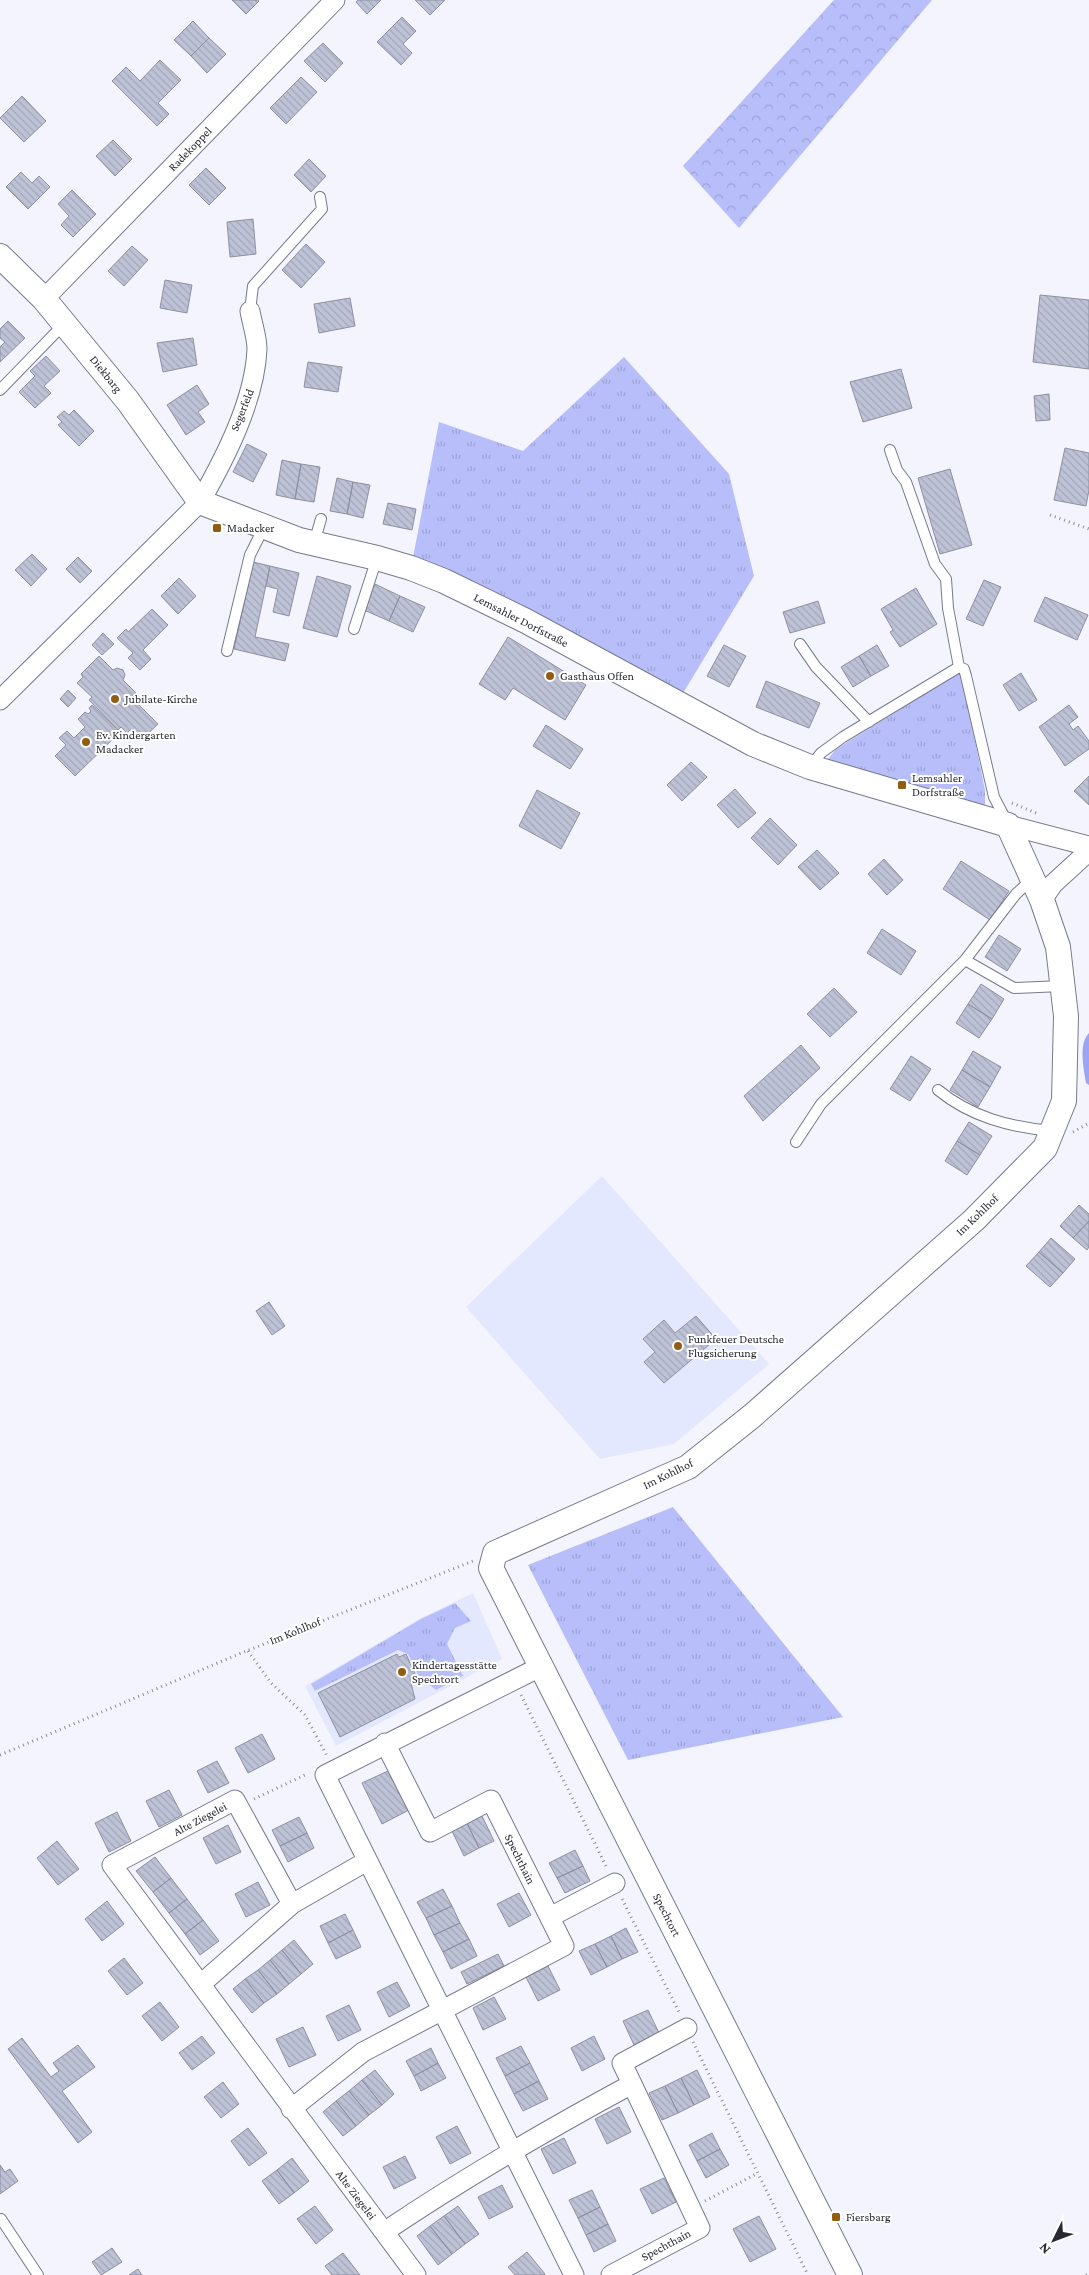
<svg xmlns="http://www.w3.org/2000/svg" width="1089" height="2275" font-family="'Crimson Pro',serif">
<defs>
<pattern id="grass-tufts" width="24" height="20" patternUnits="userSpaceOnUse" patternTransform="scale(1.25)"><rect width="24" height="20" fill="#b7befa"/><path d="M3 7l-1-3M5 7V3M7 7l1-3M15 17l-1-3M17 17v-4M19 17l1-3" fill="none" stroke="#9da3d7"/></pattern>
<pattern id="forest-crowns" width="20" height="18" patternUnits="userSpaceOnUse" patternTransform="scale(1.25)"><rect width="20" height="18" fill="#b7befa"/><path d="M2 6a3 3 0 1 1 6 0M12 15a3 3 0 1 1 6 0" fill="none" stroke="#9da3d7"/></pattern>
<pattern id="building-back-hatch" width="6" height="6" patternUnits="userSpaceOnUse" patternTransform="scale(1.25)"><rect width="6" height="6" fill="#bec2d6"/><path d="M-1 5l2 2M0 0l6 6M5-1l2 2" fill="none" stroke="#a3a7b8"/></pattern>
</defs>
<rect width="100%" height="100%" fill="#f3f4fd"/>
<path fill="#e4e8fe" d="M 602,1176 L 769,1364 L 674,1444 L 600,1459 L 466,1307 Z
M 473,1593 L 502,1659 L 336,1746 L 305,1686 L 421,1618 Z"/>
<path fill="url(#grass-tufts)" d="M 624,357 L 729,474 L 754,576 L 677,703 L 411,568 L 439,422 L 523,451 Z
M 961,672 L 985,790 L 985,805 L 931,793 L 825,763 L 836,749 Z
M 673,1507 L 843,1717 L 628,1760 L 528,1565 Z
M 455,1603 L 471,1621 L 455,1628 L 447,1644 L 463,1676 L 436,1690 L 418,1675 L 408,1654 L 398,1650 L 315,1691 L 311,1684 L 421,1619 Z"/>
<path fill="url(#forest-crowns)" d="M 834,0 L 932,0 L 739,228 L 683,166 Z"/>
<path fill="#9ca5f1" d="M 1089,1033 L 1089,1085 L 1086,1083 C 1084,1069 1078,1044 1089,1033 Z"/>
<path fill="url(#building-back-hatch)" stroke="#8d90a3" d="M 232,0 L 258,0 L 259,1 L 246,14 Z
M 358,0 L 381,0 L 367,14 L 356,2 Z
M 415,0 L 445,0 L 430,15 Z
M 402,17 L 416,31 L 403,44 L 412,53 L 401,65 L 377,42 Z
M 193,21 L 209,38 L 191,56 L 174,40 Z
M 209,38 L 226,54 L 207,73 L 191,56 Z
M 323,43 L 343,63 L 325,82 L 304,61 Z
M 160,60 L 181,80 L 158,103 L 169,114 L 157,126 L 112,81 L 126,67 L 140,81 Z
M 301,77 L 317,92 L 286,124 L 270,108 Z
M 22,96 L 46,121 L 24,142 L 0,118 Z
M 113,140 L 132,159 L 115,176 L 96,156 Z
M 309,159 L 326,176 L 311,192 L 294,175 Z
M 206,168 L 226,188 L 209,205 L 189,185 Z
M 21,172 L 32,183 L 39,176 L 50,187 L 28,209 L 6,187 Z
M 72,190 L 96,214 L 73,237 L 61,225 L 69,216 L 58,204 Z
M 253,219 L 256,254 L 230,257 L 227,222 Z
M 306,244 L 325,262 L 301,288 L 282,270 Z
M 132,246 L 148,260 L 124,286 L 108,271 Z
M 165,280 L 192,285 L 187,313 L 160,308 Z
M 1040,295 L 1089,300 L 1089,369 L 1033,362 Z
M 350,298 L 355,326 L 319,333 L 314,304 Z
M 8,321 L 25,338 L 0,362 L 0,347 L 5,342 L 0,338 L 0,329 Z
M 193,338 L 197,365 L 163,372 L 157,343 Z
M 46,356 L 60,371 L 44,386 L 51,393 L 35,408 L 19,392 L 35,376 L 30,371 Z
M 308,362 L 342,367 L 338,392 L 304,387 Z
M 901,369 L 912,408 L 863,422 L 850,382 Z
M 197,385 L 209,404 L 198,412 L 205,422 L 186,435 L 167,405 Z
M 1049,394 L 1050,420 L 1036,421 L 1034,396 Z
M 74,410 L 94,431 L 79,446 L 58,425 L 62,422 L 57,417 L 64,411 L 69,415 Z
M 247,444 L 267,454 L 253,482 L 233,472 Z
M 1065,448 L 1089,453 L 1089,490 L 1086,506 L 1054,500 Z
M 282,460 L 301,464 L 295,499 L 276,495 Z
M 301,464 L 320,467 L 314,502 L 295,499 Z
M 950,469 L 972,545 L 940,554 L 918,478 Z
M 337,478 L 353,482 L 347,514 L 330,511 Z
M 353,482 L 370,485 L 363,518 L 347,514 Z
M 388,503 L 416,509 L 412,530 L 383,524 Z
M 32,554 L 47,569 L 31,586 L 15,570 Z
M 78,557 L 92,571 L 80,583 L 66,569 Z
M 253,562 L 270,566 L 255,637 L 289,644 L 285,661 L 234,649 Z
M 270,566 L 299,573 L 289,616 L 273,612 L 278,589 L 266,586 Z
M 317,576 L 351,586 L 337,637 L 303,628 Z
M 179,578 L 196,596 L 178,614 L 161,596 Z
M 984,580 L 1001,587 L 983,626 L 966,619 Z
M 375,584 L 400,596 L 389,621 L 364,610 Z
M 916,588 L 937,624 L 900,647 L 890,632 L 893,630 L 881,609 Z
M 400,596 L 425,607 L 413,632 L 389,621 Z
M 1045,597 L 1088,615 L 1077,640 L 1034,621 Z
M 818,601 L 825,623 L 790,633 L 783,612 Z
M 152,609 L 168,625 L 143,650 L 151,659 L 140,670 L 128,658 L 133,653 L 117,638 L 126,629 L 128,632 Z
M 103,633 L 114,644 L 102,655 L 92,645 Z
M 508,637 L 586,685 L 565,720 L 513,688 L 505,700 L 479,684 Z
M 724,645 L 746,656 L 729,687 L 707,676 Z
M 877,645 L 889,666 L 871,676 L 859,656 Z
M 99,656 L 113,670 L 117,668 L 123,670 L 125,675 L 123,680 L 141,698 L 137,703 L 158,724 L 140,741 L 130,730 L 127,733 L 121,727 L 118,730 L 89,700 L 92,697 L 77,683 L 83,677 L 81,674 Z
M 859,656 L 871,676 L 853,687 L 841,667 Z
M 1021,673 L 1037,700 L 1019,711 L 1003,685 Z
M 766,681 L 820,703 L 809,728 L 756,707 Z
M 68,690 L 76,698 L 68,707 L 60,699 Z
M 92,705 L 118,730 L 116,732 L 118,734 L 75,776 L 55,756 L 66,745 L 59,738 L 67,731 L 74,738 L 85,727 L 78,719 L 85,712 L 88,714 L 91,711 L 89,708 Z
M 1069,705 L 1078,717 L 1069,724 L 1073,730 L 1078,726 L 1089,741 L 1089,749 L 1065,766 L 1039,727 Z
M 546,725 L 583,749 L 570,769 L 533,746 Z
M 691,762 L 707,777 L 682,801 L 667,785 Z
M 1089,776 L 1089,805 L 1074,791 Z
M 735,789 L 756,813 L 738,828 L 717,805 Z
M 537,790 L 580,813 L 561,849 L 519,826 Z
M 770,818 L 797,845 L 778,865 L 751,838 Z
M 817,850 L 839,873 L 820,890 L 798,867 Z
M 884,859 L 903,880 L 887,895 L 868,874 Z
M 961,861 L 1009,891 L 990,920 L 943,889 Z
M 882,929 L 916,951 L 901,975 L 867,953 Z
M 999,935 L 1021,949 L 1007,971 L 985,957 Z
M 981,984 L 1004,999 L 992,1019 L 968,1004 Z
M 834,988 L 857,1012 L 830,1037 L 807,1014 Z
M 968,1004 L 992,1019 L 979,1038 L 956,1023 Z
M 801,1045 L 820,1068 L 763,1121 L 744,1096 Z
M 973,1051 L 1001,1067 L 990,1087 L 962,1070 Z
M 911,1056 L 931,1069 L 910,1101 L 890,1089 Z
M 962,1070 L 990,1087 L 978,1107 L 950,1090 Z
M 969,1122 L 992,1136 L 980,1155 L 957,1141 Z
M 957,1141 L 980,1155 L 967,1175 L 945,1161 Z
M 1079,1205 L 1089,1214 L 1089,1221 L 1073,1238 L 1060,1226 Z
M 1089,1221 L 1089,1247 L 1087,1250 L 1073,1238 Z
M 1051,1238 L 1075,1259 L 1063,1273 L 1039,1252 Z
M 1039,1252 L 1063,1273 L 1050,1287 L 1026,1266 Z
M 269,1302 L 285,1326 L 272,1335 L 256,1311 Z
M 696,1316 L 716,1339 L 664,1383 L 644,1362 L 655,1352 L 643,1339 L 664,1320 L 675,1333 Z
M 397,1654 L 399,1657 L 406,1654 L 416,1676 L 410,1679 L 415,1699 L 340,1737 L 318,1693 Z
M 262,1734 L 275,1759 L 248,1773 L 235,1748 Z
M 217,1761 L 229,1783 L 208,1793 L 197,1771 Z
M 390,1770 L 409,1810 L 382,1824 L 362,1783 Z
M 169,1790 L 182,1815 L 159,1827 L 146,1801 Z
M 117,1812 L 131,1841 L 109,1852 L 95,1823 Z
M 482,1816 L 494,1841 L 479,1848 L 467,1823 Z
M 299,1817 L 307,1833 L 280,1846 L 272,1830 Z
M 467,1823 L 479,1848 L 464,1856 L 452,1831 Z
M 228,1825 L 241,1852 L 216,1864 L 203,1838 Z
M 307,1833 L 314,1848 L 288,1862 L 280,1846 Z
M 57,1841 L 79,1869 L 58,1885 L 37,1858 Z
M 575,1850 L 583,1866 L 557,1878 L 549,1863 Z
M 155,1857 L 171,1878 L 153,1892 L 136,1871 Z
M 583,1866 L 590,1881 L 565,1893 L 557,1878 Z
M 171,1878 L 187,1899 L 169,1913 L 153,1892 Z
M 258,1882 L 270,1905 L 246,1917 L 235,1894 Z
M 443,1889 L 452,1906 L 426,1918 L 417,1902 Z
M 519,1893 L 531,1915 L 509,1927 L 497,1904 Z
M 187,1899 L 203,1920 L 185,1934 L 169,1913 Z
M 107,1901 L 124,1924 L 102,1941 L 85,1919 Z
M 452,1906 L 460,1923 L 434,1935 L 426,1918 Z
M 345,1914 L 353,1930 L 328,1943 L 320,1926 Z
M 203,1920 L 219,1941 L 200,1955 L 185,1934 Z
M 460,1923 L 469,1939 L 443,1952 L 434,1935 Z
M 626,1928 L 638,1952 L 622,1959 L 611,1936 Z
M 353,1930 L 361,1947 L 336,1959 L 328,1943 Z
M 611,1936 L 622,1959 L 607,1967 L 595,1944 Z
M 469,1939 L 477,1956 L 451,1969 L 443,1952 Z
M 294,1940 L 313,1964 L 301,1974 L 282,1950 Z
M 595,1944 L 607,1967 L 591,1975 L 579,1951 Z
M 282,1950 L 301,1974 L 289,1984 L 270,1960 Z
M 498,1954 L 504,1966 L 467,1984 L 461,1972 Z
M 124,1958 L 143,1983 L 127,1995 L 108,1971 Z
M 270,1960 L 289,1984 L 277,1994 L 258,1970 Z
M 548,1966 L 560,1990 L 538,2001 L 526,1977 Z
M 258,1970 L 277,1994 L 264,2003 L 245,1979 Z
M 245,1979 L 264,2003 L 252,2013 L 233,1989 Z
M 397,1982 L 410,2006 L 389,2017 L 377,1992 Z
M 494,1997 L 506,2019 L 483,2030 L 473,2008 Z
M 160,2002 L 179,2027 L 162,2041 L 142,2016 Z
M 349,2005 L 361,2030 L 338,2041 L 326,2016 Z
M 648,2010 L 659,2033 L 634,2045 L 623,2021 Z
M 303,2027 L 316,2055 L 289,2067 L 276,2039 Z
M 202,2036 L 215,2053 L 192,2070 L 179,2053 Z
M 594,2036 L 605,2059 L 582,2071 L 571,2048 Z
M 22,2038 L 51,2077 L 59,2071 L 53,2063 L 78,2045 L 95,2067 L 62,2091 L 92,2132 L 78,2143 L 8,2049 Z
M 521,2046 L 530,2063 L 505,2076 L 496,2058 Z
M 431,2048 L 438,2063 L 414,2076 L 406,2061 Z
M 438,2063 L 446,2078 L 421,2091 L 414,2076 Z
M 530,2063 L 539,2081 L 514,2094 L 505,2076 Z
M 375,2070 L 394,2094 L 382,2105 L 362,2080 Z
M 697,2070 L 710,2097 L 694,2105 L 681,2078 Z
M 681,2078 L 694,2105 L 678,2113 L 665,2086 Z
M 362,2080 L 382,2105 L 369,2115 L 349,2091 Z
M 539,2081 L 548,2099 L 523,2111 L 514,2094 Z
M 223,2082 L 239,2104 L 221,2118 L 204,2097 Z
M 665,2086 L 678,2113 L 662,2120 L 649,2093 Z
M 349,2091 L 369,2115 L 356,2126 L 336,2101 Z
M 336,2101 L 356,2126 L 343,2136 L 323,2112 Z
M 619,2107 L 631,2132 L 607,2144 L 595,2119 Z
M 457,2126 L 471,2153 L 450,2164 L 436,2137 Z
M 248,2128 L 267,2153 L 249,2166 L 231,2141 Z
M 712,2133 L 720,2149 L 697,2161 L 689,2145 Z
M 564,2138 L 576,2163 L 553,2174 L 541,2149 Z
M 720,2149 L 729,2165 L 706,2178 L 697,2161 Z
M 405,2156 L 416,2178 L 394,2189 L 383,2167 Z
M 292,2158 L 309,2181 L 294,2193 L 277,2170 Z
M 0,2165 L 5,2172 L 10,2169 L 18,2181 L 0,2194 Z
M 277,2170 L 294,2193 L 279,2204 L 262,2181 Z
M 664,2178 L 676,2202 L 652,2214 L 640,2189 Z
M 502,2185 L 513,2207 L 489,2219 L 478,2197 Z
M 592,2190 L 600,2207 L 578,2218 L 569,2200 Z
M 315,2206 L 333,2230 L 316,2244 L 297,2219 Z
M 458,2206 L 479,2234 L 465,2244 L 444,2216 Z
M 600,2207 L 608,2224 L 586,2235 L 578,2218 Z
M 444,2216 L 465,2244 L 452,2254 L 430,2226 Z
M 759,2216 L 776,2249 L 750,2262 L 733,2229 Z
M 608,2224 L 616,2241 L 594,2252 L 586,2235 Z
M 430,2226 L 452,2254 L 438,2265 L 417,2236 Z
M 112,2248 L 122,2262 L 101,2275 L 92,2262 Z
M 527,2252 L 545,2274 L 543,2275 L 515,2275 L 508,2267 Z
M 343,2253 L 360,2275 L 332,2275 L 325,2266 Z
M 138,2269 L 142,2275 L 129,2275 Z"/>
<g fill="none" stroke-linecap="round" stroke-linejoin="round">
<g stroke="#777a8d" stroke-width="12">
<path id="service" d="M 250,311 L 253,286 L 322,209 L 320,197
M 0,390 L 64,324
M 890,450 L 897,470 L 906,482 L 935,564 L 946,579 L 948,608 L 959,667
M 314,543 L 321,519
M 354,629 L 377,558
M 800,644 L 816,667 L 869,722
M 227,651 L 250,555 L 264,527
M 810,767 L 821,753 L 843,737 L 959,667 L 964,669 L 966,676 L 994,797 L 1007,822
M 965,960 L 1014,988 L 1062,986
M 938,1090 C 971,1117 1010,1127 1051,1131
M 796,1142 L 821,1104 L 965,960 L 1016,894 L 1032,879
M 1,2219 L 38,2275"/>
</g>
<g stroke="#777a8d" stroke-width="21">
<path id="minor" d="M 44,299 L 335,0
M 0,700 L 200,502 C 225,458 255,400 257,349 C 257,337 252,323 250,311
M 1008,825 L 1089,846
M 1042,900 L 1053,884 L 1089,851
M 540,1667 L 325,1775 L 574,2275
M 292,1904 L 367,1861
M 550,1917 L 615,1883
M 201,1984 L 292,1904 L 235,1800 L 112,1865 L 416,2275
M 632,2084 L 622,2063 L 687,2028
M 291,2109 L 363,2052 L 564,1946 L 491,1800 L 430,1832 L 385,1743
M 384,2232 C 464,2178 547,2130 632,2084 L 700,2228 L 611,2275"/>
</g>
<g stroke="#777a8d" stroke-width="26">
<path id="tertiary" d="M 0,256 L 44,299 L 128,401 L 200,502 L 299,540 L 377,558 L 411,568 L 444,581 L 526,621 L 753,744 L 810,767 L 1008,825 L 1042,900 L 1058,947 L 1066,1016 L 1064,1101 L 1045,1148 L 974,1220 L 752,1416 L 688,1467 L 495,1553 L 491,1568 L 850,2275"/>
</g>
<path stroke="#8c8d95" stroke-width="3" stroke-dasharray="1 4" stroke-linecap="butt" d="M 1050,515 L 1089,529
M 1012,803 L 1036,813
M 1073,1132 L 1089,1123
M 248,1651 L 271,1683 L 305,1715 L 327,1756
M 521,1695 L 607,1868
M 0,1755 L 239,1654 L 473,1561
M 254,1799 L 307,1774
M 622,1899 L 680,2014
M 693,2042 L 808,2275
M 705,2201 L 758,2173
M 1086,2275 L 1089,2274"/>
<use href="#service" stroke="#fff" stroke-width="10"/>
<use href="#minor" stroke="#fff" stroke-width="19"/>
<use href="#tertiary" stroke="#fff" stroke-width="24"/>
</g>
<g fill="#925d12" stroke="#fff" stroke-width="2">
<rect x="212" y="523" width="10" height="10" rx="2.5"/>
<circle cx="550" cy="676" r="5"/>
<circle cx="115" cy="699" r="5"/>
<circle cx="86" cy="742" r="5"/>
<rect x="897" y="780" width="10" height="10" rx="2.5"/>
<circle cx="678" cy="1346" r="5"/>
<circle cx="402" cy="1672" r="5"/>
<rect x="831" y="2212" width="10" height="10" rx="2.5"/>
</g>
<g text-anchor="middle" stroke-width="4" stroke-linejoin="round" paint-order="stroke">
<g font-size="12" fill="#282931" stroke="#fff">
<text transform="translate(190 149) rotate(-46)" y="4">Radekoppel</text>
<text transform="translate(106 374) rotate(51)" y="4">Diekbarg</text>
<text transform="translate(242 410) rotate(-68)" y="4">Segerfeld</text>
<text transform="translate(521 620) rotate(27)" y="4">Lemsahler Dorfstraße</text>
<text transform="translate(977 1215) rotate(-44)" y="4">Im Kohlhof</text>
<text transform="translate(668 1474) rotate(-26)" y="4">Im Kohlhof</text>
<text transform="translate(295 1631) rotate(-22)" y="4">Im Kohlhof</text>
<text transform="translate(200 1819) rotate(-28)" y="4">Alte Ziegelei</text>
<text transform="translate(520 1859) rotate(64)" y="4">Spechthain</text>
<text transform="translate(667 1915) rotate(63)" y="4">Spechtort</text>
<text transform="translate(356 2195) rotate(53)" y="4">Alte Ziegelei</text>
<text transform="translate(666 2245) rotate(-28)" y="4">Spechthain</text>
</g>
<g font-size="12" fill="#282931" stroke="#fff" text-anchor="start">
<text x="227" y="532">Madacker</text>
<text x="560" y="680">Gasthaus Offen</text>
<text x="125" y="703">Jubilate-Kirche</text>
<text x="96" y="739">Ev. Kindergarten<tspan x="96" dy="14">Madacker</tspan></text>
<text x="912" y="782">Lemsahler<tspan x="912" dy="14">Dorfstraße</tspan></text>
<text x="688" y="1343">Funkfeuer Deutsche<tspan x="688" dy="14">Flugsicherung</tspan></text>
<text x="412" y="1669">Kindertagesstätte<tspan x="412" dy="14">Spechtort</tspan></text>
<text x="846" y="2221">Fiersbarg</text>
</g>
</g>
<g transform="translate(1054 2240) rotate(228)" stroke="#ffffff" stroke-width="4" paint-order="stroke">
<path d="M0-4L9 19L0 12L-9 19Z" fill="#282931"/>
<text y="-8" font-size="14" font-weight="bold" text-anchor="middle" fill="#282931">N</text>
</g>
</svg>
